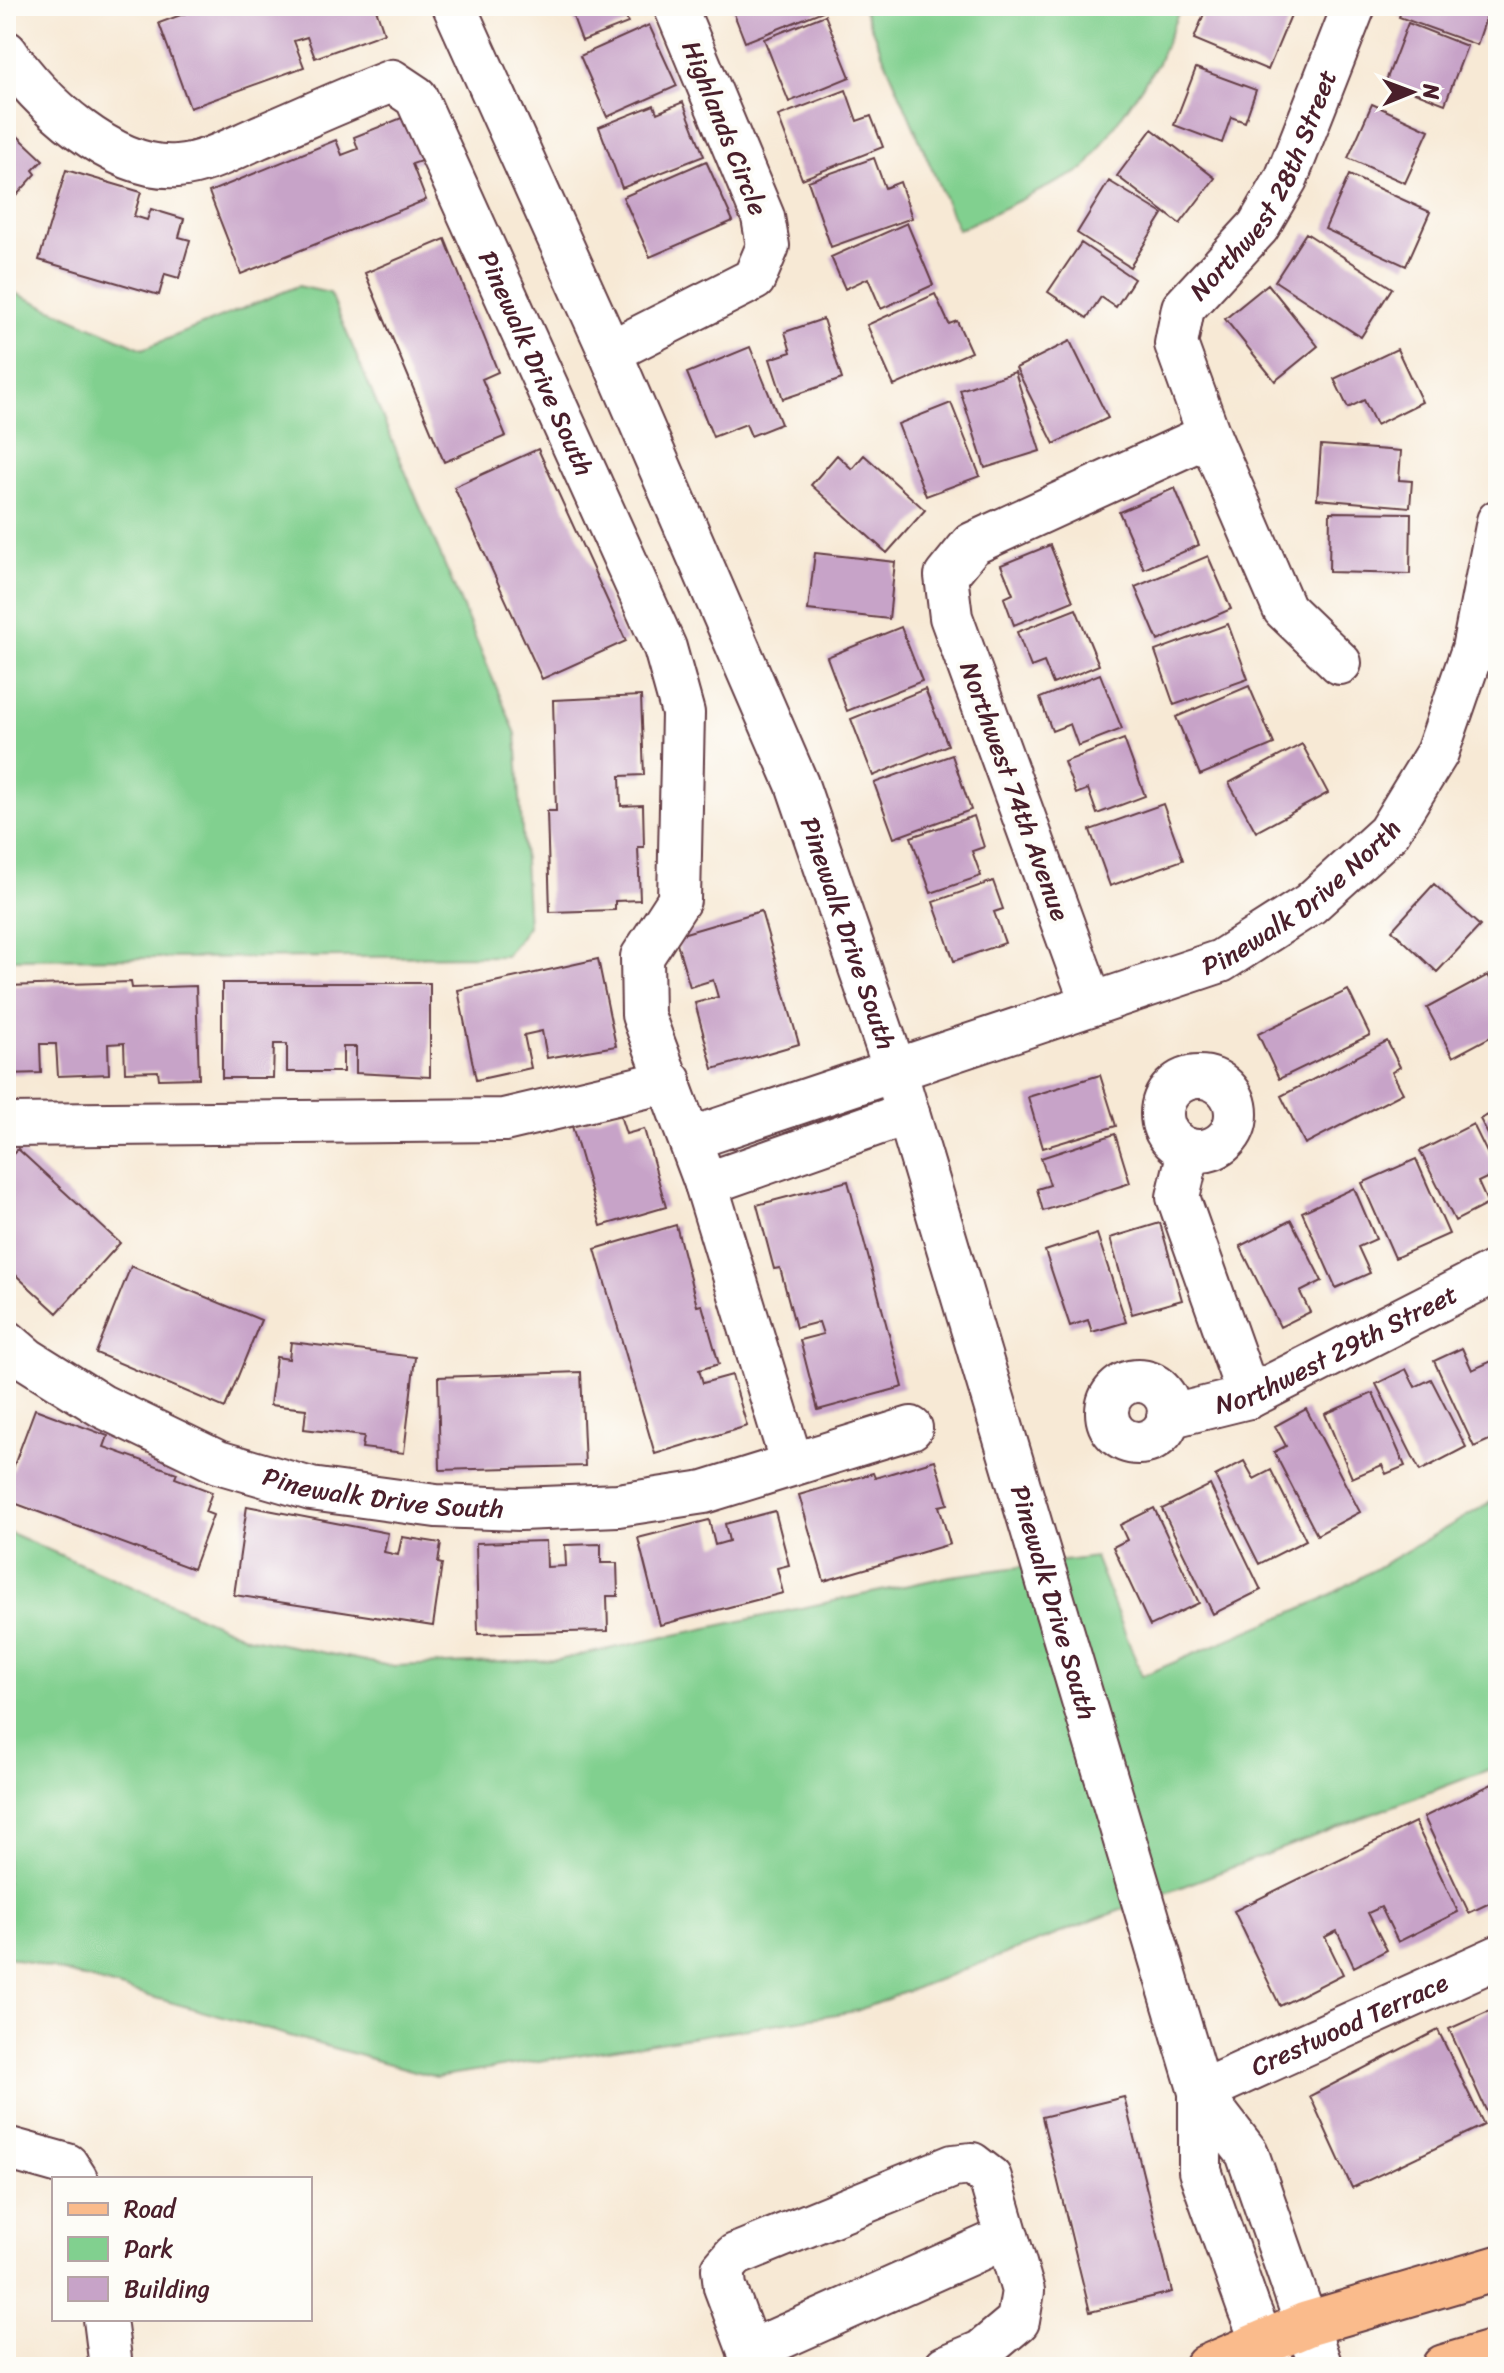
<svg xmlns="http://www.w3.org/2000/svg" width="1504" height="2373" font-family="Sriracha,sans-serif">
<rect width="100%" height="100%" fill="#fdfcf7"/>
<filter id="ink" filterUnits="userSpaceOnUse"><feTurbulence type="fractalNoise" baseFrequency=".0125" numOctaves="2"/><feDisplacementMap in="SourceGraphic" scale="16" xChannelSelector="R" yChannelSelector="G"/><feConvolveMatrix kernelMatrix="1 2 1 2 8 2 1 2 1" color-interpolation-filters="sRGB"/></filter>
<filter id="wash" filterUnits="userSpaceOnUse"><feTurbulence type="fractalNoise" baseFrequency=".006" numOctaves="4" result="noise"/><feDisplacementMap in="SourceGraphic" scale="32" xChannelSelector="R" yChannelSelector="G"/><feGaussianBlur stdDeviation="1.8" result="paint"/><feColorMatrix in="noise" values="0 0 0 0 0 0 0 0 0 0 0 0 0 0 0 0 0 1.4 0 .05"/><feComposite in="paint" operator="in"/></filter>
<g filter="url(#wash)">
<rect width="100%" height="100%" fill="#f7e9d5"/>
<path fill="#81d08f" stroke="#66785d" stroke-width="2" d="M 862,6 L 1181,6 L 1158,63 L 1085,169 L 958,230 Z
M 298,286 L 330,293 L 516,734 L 528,926 L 506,956 L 6,959 L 6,289 L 143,349 Z
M 1498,1498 L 1498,1766 L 856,2011 L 436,2077 L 6,1956 L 6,1531 L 246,1637 L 390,1666 L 558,1660 L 951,1576 L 1095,1557 L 1142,1676 L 1321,1600 Z"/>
<g id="blocks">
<path fill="#c7a3c8" d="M 205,6 L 375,6 L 384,33 L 315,58 L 307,37 L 294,41 L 304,67 L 190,108 L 159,23 Z
M 569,6 L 622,6 L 628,23 L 582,41 Z
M 731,6 L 827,6 L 828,9 L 745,42 Z
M 1207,6 L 1270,6 L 1291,15 L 1268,70 L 1194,39 Z
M 1403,6 L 1490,6 L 1477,45 L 1399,17 Z
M 825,15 L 850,77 L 789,102 L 764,39 Z
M 1408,23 L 1467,46 L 1445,104 L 1386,81 Z
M 649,25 L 677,86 L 607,117 L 580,56 Z
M 1196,68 L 1256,90 L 1245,122 L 1231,117 L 1222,143 L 1174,125 Z
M 846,90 L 857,121 L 871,116 L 883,147 L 802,179 L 778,116 Z
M 683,102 L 704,156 L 622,188 L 599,127 L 654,105 L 657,113 Z
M 1372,104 L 1429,130 L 1405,183 L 1348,158 Z
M 404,117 L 421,161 L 412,164 L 426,200 L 241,274 L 209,192 L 336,140 L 342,155 L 358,149 L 354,137 Z
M 6,125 L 43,160 L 33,170 L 36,174 L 6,207 Z
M 1152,129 L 1215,178 L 1180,224 L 1117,176 Z
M 874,158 L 885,188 L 900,182 L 912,218 L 831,247 L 808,181 Z
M 706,161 L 733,221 L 650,257 L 623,197 Z
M 66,170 L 141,192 L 134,216 L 147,220 L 151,209 L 184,219 L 179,237 L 190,240 L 179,278 L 165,274 L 159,295 L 39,260 Z
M 1349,175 L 1430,212 L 1406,266 L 1325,229 Z
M 1109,181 L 1163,214 L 1130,267 L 1077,233 Z
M 907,223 L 933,285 L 881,309 L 868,278 L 845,289 L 831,257 Z
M 1306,233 L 1392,288 L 1361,337 L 1275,281 Z
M 445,239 L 498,372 L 482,379 L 506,436 L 444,462 L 365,273 Z
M 1081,243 L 1134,279 L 1116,307 L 1101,297 L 1087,318 L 1048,292 Z
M 1268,284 L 1318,346 L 1275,381 L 1225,319 Z
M 935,294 L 949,324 L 957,321 L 971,352 L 894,386 L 867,325 Z
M 823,319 L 842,379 L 783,399 L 770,359 L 791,352 L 785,332 Z
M 1070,341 L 1108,418 L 1054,444 L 1016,368 Z
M 750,347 L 781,424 L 751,436 L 746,424 L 713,437 L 687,373 Z
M 1397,349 L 1422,402 L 1376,425 L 1364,400 L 1348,408 L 1334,379 Z
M 1015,372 L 1040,451 L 985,468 L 960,390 Z
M 951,403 L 980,476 L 926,496 L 898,424 Z
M 1321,445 L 1401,451 L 1399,480 L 1412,481 L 1410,507 L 1317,499 Z
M 538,449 L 626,641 L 542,679 L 454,487 Z
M 837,455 L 852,469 L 864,455 L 925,510 L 887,553 L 811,485 Z
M 1175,488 L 1199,545 L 1144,569 L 1119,512 Z
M 1330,512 L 1411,513 L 1410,574 L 1329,572 Z
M 1050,545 L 1073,601 L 1014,625 L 1004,598 L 1013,594 L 1001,565 Z
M 815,553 L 895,562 L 889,619 L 808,610 Z
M 1208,556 L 1231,609 L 1158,641 L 1135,587 Z
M 1076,609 L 1099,665 L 1053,684 L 1044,662 L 1031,667 L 1017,632 Z
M 1228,624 L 1248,679 L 1174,705 L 1155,651 Z
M 901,627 L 922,681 L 847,711 L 827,657 Z
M 1100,674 L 1122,729 L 1078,746 L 1070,724 L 1052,731 L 1040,698 Z
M 1249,686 L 1274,744 L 1200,775 L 1176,717 Z
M 925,689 L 948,745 L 873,776 L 851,719 Z
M 641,696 L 644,775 L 620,776 L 621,806 L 643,805 L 644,847 L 638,847 L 640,900 L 615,901 L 615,910 L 550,912 L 547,811 L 556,811 L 553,700 Z
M 1124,739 L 1145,796 L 1097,814 L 1088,789 L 1076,794 L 1064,762 Z
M 1302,744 L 1328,793 L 1256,832 L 1229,783 Z
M 952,755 L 971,810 L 894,838 L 874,783 Z
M 1163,804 L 1183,860 L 1110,886 L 1090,830 Z
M 974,816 L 984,847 L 972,851 L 981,876 L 931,893 L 911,837 Z
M 993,881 L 1003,909 L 994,912 L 1005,943 L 954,961 L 933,902 Z
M 1434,884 L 1480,926 L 1437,972 L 1392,930 Z
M 761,911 L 799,1044 L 713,1069 L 695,1003 L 718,997 L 713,980 L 690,987 L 675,936 Z
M 598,959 L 616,1046 L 547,1058 L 542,1031 L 524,1035 L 531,1068 L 476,1080 L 458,990 Z
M 1488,975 L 1498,993 L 1498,1033 L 1453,1057 L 1427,1008 Z
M 131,982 L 132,988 L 196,986 L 199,1078 L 159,1079 L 158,1071 L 125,1072 L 124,1043 L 108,1044 L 109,1074 L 58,1076 L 56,1044 L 40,1044 L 41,1073 L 6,1074 L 6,986 Z
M 222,983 L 430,983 L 430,1077 L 356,1073 L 356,1047 L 343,1047 L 343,1072 L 287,1072 L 287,1044 L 274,1044 L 273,1078 L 222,1078 Z
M 1348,990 L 1370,1035 L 1279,1079 L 1258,1034 Z
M 1387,1041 L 1400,1067 L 1392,1072 L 1403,1093 L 1305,1144 L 1281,1096 Z
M 1100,1075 L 1116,1126 L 1043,1148 L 1028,1097 Z
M 1498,1110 L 1498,1154 L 1480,1119 Z
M 619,1112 L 626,1134 L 644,1129 L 666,1207 L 601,1226 L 572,1126 Z
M 1473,1124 L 1497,1173 L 1478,1182 L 1488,1204 L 1455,1221 L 1420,1151 Z
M 1115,1134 L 1130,1183 L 1043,1211 L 1037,1189 L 1050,1185 L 1041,1158 Z
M 18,1149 L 120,1243 L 57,1313 L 6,1266 L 6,1161 Z
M 1416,1159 L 1449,1234 L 1395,1258 L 1362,1183 Z
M 848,1181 L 903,1387 L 818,1410 L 800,1340 L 823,1334 L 819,1322 L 796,1328 L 780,1268 L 774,1269 L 757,1205 Z
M 1354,1188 L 1376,1239 L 1358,1247 L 1370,1273 L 1336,1288 L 1302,1212 Z
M 1291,1220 L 1322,1281 L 1300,1292 L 1310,1312 L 1280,1327 L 1240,1246 Z
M 1160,1223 L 1182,1300 L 1132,1314 L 1110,1238 Z
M 676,1225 L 697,1306 L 702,1305 L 719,1364 L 699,1370 L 703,1383 L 732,1375 L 747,1426 L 655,1454 L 595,1249 Z
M 1097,1234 L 1126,1322 L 1092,1332 L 1088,1320 L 1070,1326 L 1045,1251 Z
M 131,1266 L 261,1320 L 225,1408 L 96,1353 Z
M 291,1342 L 415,1357 L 404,1453 L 362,1448 L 364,1436 L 304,1429 L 306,1409 L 270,1405 L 276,1357 L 289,1359 Z
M 1462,1348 L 1472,1370 L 1494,1360 L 1498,1370 L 1498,1436 L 1474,1447 L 1434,1361 Z
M 1406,1369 L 1415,1387 L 1431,1379 L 1466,1447 L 1420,1471 L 1376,1384 Z
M 581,1372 L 585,1466 L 440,1470 L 438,1377 Z
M 1373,1393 L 1405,1466 L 1386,1474 L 1382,1465 L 1352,1478 L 1325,1414 Z
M 35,1409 L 108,1436 L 104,1447 L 177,1473 L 175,1478 L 212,1492 L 205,1512 L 213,1515 L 193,1569 L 6,1500 L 6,1487 Z
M 1306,1409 L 1360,1512 L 1317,1535 L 1274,1452 L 1286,1446 L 1275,1426 Z
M 935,1460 L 948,1504 L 939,1506 L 950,1544 L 824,1581 L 799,1495 L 873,1473 L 875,1478 Z
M 1244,1461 L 1254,1479 L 1271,1470 L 1306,1540 L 1259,1564 L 1215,1476 Z
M 1210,1485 L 1261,1590 L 1213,1614 L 1162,1509 Z
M 247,1506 L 388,1533 L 384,1552 L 398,1555 L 402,1537 L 441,1543 L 438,1563 L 442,1564 L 433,1626 L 234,1595 Z
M 1154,1508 L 1199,1603 L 1150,1626 L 1113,1547 L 1127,1540 L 1120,1525 Z
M 775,1511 L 789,1565 L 777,1568 L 783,1593 L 660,1625 L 638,1538 L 709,1520 L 715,1545 L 729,1541 L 725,1524 Z
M 546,1541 L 547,1567 L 566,1566 L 565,1545 L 601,1544 L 601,1563 L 617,1563 L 618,1596 L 607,1596 L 608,1631 L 478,1634 L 476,1543 Z
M 1498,1781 L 1498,1899 L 1469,1913 L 1424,1817 Z
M 1415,1822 L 1458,1912 L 1398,1942 L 1381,1907 L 1368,1913 L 1387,1950 L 1354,1967 L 1337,1931 L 1325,1937 L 1343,1974 L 1280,2006 L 1234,1911 Z
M 1498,2007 L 1498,2116 L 1490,2119 L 1449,2029 Z
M 1438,2030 L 1484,2125 L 1352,2188 L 1310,2096 Z
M 1124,2097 L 1172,2292 L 1090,2312 L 1042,2117 Z"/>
</g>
</g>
<g filter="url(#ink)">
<use href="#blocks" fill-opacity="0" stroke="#643d44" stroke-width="2"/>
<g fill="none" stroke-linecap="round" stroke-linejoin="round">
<g stroke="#643d44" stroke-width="46">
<g id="minor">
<path id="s1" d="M 454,6 L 610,352 L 797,784 L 895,1070 L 1200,2092 L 1200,2171 L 1249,2309 L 1273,2367"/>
<path id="s2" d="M 6,52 C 38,101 114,171 177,166 C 205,164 232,149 257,138 C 302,119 347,98 392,81 L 416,97 L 665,648 L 683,713 L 679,900 L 642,957 L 643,1015 L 706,1184 L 792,1464"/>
<path d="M 610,352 L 754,279 L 768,246 L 763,217 L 675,6"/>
<path id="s3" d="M 1340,663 L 1284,609 L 1209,435 L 1176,344 L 1183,308 L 1258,227 L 1286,179 L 1354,6"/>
<path d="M 1092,1004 L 951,617 L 946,576 L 972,544 L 1209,435"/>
<circle cx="1199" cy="1114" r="37"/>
<path d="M 6,1125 L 504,1120 L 670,1081"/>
<path id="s4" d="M 690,1139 L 1221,961 L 1310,904 L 1388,833 L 1437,753 L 1473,649 L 1498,521"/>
<path d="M 1189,1150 L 1178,1197 L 1249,1397"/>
<path d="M 706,1184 L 908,1113"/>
<path id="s5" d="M 6,1341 L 27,1359 L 102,1406 L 218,1462 L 311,1489 L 436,1506 L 520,1509 L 618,1505 L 704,1492 L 911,1428"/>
<circle cx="1138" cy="1412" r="31"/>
<path id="s6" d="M 1168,1417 L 1249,1397 L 1498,1270"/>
<path id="s7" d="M 1200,2092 L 1498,1957"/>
<path d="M 1200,2092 L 1247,2153 L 1321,2367"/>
<path d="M 6,2148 L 67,2165 L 76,2179"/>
<path d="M 105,2319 L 111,2367"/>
<path d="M 749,2352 L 1007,2237"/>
<path d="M 755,2367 L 725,2287 L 723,2269 L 735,2255 L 953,2166 L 972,2164 L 990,2178 L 1023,2291 L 1018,2321 L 981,2352 L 945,2367"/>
</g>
</g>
<g stroke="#643d44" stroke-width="48">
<path id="major" d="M 1207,2367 L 1307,2324 L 1498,2268
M 1444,2367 L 1498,2351"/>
</g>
<use href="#minor" stroke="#fff" stroke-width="42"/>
<use href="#major" stroke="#fabb8c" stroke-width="44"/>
</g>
</g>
<g text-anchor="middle" stroke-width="8" stroke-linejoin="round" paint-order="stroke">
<g font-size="26" fill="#4a1f2b" stroke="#fdfcf7">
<text transform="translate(725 128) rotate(68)" y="9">Highlands Circle</text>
<text dy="9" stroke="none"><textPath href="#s3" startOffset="550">Northwest 28th Street</textPath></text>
<text dy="9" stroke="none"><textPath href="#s2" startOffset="766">Pinewalk Drive South</textPath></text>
<text transform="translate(1015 791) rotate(70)" y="9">Northwest 74th Avenue</text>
<text dy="9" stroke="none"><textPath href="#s4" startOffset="662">Pinewalk Drive North</textPath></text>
<text dy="9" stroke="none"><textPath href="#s1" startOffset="1008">Pinewalk Drive South</textPath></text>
<text dy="9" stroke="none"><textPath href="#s6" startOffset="182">Northwest 29th Street</textPath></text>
<text dy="9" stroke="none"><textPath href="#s5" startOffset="414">Pinewalk Drive South</textPath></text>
<text dy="9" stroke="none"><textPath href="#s1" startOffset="1708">Pinewalk Drive South</textPath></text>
<text dy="9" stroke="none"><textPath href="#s7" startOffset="164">Crestwood Terrace</textPath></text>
</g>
</g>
<rect width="1504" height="2373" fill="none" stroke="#fdfcf7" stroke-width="32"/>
<rect x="52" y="2177" width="260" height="144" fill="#fdfcf7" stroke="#b5a4a5" stroke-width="2"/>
<rect x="68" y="2203" width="40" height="12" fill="#fabb8c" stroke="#b5a4a5" stroke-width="2"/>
<text x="124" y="2217" font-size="24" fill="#4a1f2b">Road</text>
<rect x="68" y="2237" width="40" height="24" fill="#81d08f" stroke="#b5a4a5" stroke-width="2"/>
<text x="124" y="2257" font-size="24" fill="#4a1f2b">Park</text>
<rect x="68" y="2277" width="40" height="24" fill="#c7a3c8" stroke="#b5a4a5" stroke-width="2"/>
<text x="124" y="2297" font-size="24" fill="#4a1f2b">Building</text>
<g transform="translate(1412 92) rotate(89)" stroke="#fdfcf7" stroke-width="6" paint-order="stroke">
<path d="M0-6L14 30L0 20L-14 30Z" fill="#4a1f2b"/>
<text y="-12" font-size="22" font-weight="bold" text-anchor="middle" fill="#4a1f2b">N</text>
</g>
</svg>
